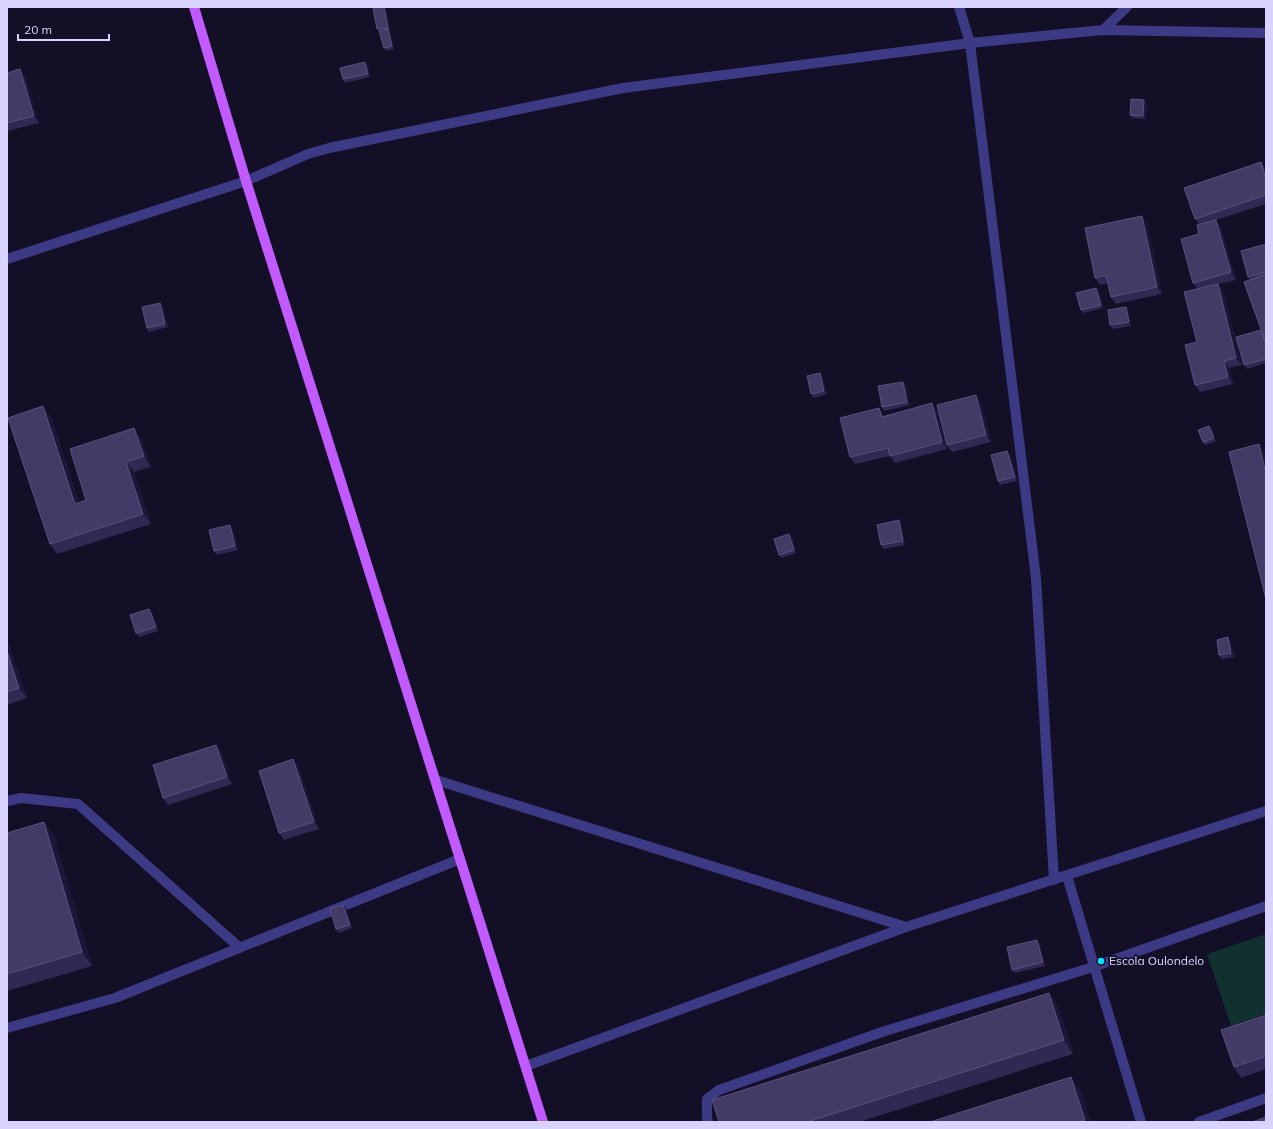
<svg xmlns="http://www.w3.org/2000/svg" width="1273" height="1129" font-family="Mulish,sans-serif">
<rect width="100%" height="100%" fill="#130f26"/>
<path fill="#12302f" d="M 1266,934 L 1266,1014 L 1231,1026 L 1207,954 Z"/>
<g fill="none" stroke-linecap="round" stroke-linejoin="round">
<path stroke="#3d3a85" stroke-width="10" d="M 1103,30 L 1127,7
M 970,43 L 1103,30 L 1266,33
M 7,259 L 246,181
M 436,780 L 906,927
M 7,801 L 21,798 L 78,804 L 240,948
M 1067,876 L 1141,1122
M 7,1028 L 115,998 L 460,859
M 708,1122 L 707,1118 L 707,1099 L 719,1090 L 882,1032 L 1093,967 L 1266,906
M 1199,1122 L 1266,1098"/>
<path stroke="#3d3a85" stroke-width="10" d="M 959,7 L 970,43 L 1036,578 L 1054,880
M 246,181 L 308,154 L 329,148 L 623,88 L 970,43
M 526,1066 L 906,927 L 1266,811"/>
<path stroke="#c25bff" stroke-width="10" d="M 194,7 L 246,181 L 543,1122"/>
</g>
<path fill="#312854" d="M 386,9 L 390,31 L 389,31 L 390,33 L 394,49 L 386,51 L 384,48 L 380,33 L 377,29 Z
M 368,66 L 370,77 L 345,83 L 343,79 Z
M 20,69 L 25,76 L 39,123 L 7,131 L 7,73 Z
M 1147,104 L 1146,119 L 1133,118 L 1130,115 Z
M 1261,162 L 1266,170 L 1266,204 L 1216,220 L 1221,227 L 1236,280 L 1218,284 L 1223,291 L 1242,365 L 1229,368 L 1233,384 L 1200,392 L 1195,385 L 1198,289 L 1193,283 L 1199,234 L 1199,225 L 1195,219 Z
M 1147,224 L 1162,294 L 1116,304 L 1111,297 L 1108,283 L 1100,285 L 1095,278 Z
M 1266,244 L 1266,363 L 1247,369 L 1244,365 L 1261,330 L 1250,280 L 1248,277 Z
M 1099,292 L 1103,308 L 1083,313 L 1081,310 Z
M 163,306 L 168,327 L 149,332 L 147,328 Z
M 1126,307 L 1129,311 L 1131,326 L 1113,329 L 1110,325 Z
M 820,373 L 823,377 L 827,394 L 814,398 L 811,394 Z
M 906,385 L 910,405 L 884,411 L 882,407 Z
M 981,402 L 991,442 L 952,452 L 947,445 Z
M 932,403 L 937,411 L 947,449 L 895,463 L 890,456 L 855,464 L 850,457 L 884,415 L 885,416 Z
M 51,417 L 79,503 L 86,500 L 141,438 L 151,467 L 134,472 L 151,524 L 57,554 L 50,544 Z
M 1212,429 L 1216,441 L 1205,445 L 1203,442 Z
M 1007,451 L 1010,454 L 1017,481 L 1000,485 L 998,481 Z
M 901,524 L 905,545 L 884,549 L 881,545 Z
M 233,528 L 238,550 L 217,555 L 214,551 Z
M 792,537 L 796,553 L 782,558 L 779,555 Z
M 152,612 L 158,631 L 139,637 L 136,633 Z
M 1228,637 L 1230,641 L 1234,657 L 1222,659 L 1219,655 Z
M 7,641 L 8,643 L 27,698 L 7,705 Z
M 216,745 L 221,752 L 232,784 L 168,805 L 163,798 Z
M 293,759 L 298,766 L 319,829 L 284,840 L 279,833 Z
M 7,833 L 54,836 L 92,966 L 7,991 Z
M 346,908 L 352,928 L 339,933 L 336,929 Z
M 1039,943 L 1045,966 L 1015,973 L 1012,970 Z
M 1058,1006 L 1073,1054 L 859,1122 L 719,1122 Z
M 1266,1015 L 1266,1069 L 1241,1078 L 1234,1067 Z"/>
<path fill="#1d163a" d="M 384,7 L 386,9 L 390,31 L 388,28 Z
M 388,29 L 390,33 L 394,49 L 392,46 Z
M 365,62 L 368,66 L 370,77 L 368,74 Z
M 20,69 L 25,76 L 39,123 L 34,116 Z
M 1144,100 L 1147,104 L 1146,119 L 1143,116 Z
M 1261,162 L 1266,170 L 1266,178 Z
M 1142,216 L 1147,224 L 1162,294 L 1157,287 Z
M 1216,220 L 1221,227 L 1236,280 L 1231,272 Z
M 1218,284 L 1223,291 L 1242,365 L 1236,358 Z
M 1096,288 L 1099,292 L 1103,308 L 1101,305 Z
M 160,303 L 163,306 L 168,327 L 165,324 Z
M 1126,307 L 1129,311 L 1131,326 L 1129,322 Z
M 1224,361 L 1229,368 L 1233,384 L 1228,377 Z
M 820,373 L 823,377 L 827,394 L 824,391 Z
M 903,382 L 906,385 L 910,405 L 907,402 Z
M 976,395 L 981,402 L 991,442 L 986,435 Z
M 932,403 L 937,411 L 947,449 L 942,442 Z
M 43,406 L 51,417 L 82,514 L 75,504 Z
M 879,408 L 884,415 L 887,424 L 882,417 Z
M 1209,426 L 1212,429 L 1216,441 L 1214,438 Z
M 134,428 L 141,438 L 151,467 L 144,456 Z
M 1259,444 L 1266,455 L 1266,474 Z
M 1007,451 L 1010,454 L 1017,481 L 1015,477 Z
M 126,462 L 134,472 L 151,524 L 143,514 Z
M 899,520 L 901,524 L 905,545 L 903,541 Z
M 230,525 L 233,528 L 238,550 L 235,546 Z
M 789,534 L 792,537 L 796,553 L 794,550 Z
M 149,609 L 152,612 L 158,631 L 156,627 Z
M 1228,637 L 1230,641 L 1234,657 L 1231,653 Z
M 7,641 L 8,643 L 27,698 L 19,688 L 7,651 Z
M 216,745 L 221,752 L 232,784 L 227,777 Z
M 293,759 L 298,766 L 319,829 L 314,822 Z
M 44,822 L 54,836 L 92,966 L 82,952 Z
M 343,905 L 346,908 L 352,928 L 350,925 Z
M 1037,940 L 1039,943 L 1045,966 L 1043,962 Z
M 1049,993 L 1058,1006 L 1073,1054 L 1064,1040 Z
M 1071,1077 L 1081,1091 L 1091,1122 L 1087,1122 L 1085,1120 Z"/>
<path fill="#433a66" stroke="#5a527e" d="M 376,7 L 384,7 L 388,28 L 377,29 L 373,8 Z
M 388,29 L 392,46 L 384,48 L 379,31 Z
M 365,62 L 368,74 L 343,79 L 340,68 Z
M 20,69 L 34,116 L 7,123 L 7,73 Z
M 1131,99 L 1144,100 L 1143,116 L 1130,115 Z
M 1261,162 L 1266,178 L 1266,195 L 1195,219 L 1184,188 Z
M 1142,216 L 1157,287 L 1111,297 L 1106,275 L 1095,278 L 1085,228 Z
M 1216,220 L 1231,272 L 1193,283 L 1181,239 L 1199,234 L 1197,225 Z
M 1266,244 L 1266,272 L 1248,277 L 1241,251 Z
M 1266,274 L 1266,343 L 1244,282 Z
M 1218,284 L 1236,358 L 1224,361 L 1228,377 L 1195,385 L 1185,345 L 1197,342 L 1184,292 Z
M 1096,288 L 1101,305 L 1081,310 L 1076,293 Z
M 160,303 L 165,324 L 147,328 L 142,307 Z
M 1126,307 L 1129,322 L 1110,325 L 1108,310 Z
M 1261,330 L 1266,344 L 1266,359 L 1244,365 L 1236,337 Z
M 820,373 L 824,391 L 811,394 L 807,376 Z
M 903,382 L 907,402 L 882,407 L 878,386 Z
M 976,395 L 986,435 L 947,445 L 937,405 Z
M 932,403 L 942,442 L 890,456 L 888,448 L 850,457 L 840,418 L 879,408 L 882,417 Z
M 43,406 L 75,504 L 86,500 L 70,449 L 134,428 L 144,456 L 126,462 L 143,514 L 50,544 L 8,418 Z
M 1209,426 L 1214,438 L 1203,442 L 1198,430 Z
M 1259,444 L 1266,474 L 1266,599 L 1229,452 Z
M 1007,451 L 1015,477 L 998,481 L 991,455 Z
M 899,520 L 903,541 L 881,545 L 877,525 Z
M 230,525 L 235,546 L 214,551 L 209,530 Z
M 789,534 L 794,550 L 779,555 L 774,539 Z
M 149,609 L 156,627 L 136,633 L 130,615 Z
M 1228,637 L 1231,653 L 1219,655 L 1217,640 Z
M 7,651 L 19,688 L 7,692 Z
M 216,745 L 227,777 L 163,798 L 153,765 Z
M 293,759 L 314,822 L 279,833 L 259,771 Z
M 44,822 L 82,952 L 7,974 L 7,833 Z
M 343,905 L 350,925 L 336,929 L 330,909 Z
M 1037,940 L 1043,962 L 1012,970 L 1007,947 Z
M 1049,993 L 1064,1040 L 807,1122 L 719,1122 L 712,1100 Z
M 1266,1015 L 1266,1056 L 1234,1067 L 1221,1030 Z
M 1071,1077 L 1085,1120 L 1080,1122 L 930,1122 Z
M 1266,1117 L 1266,1122 L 1252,1122 Z"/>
<circle fill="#00e5ff" stroke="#130f26" stroke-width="1.5" cx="1101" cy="961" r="4"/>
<g text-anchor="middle" stroke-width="3.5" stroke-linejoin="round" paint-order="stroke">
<g font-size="12" fill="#d9d4ff" stroke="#130f26" text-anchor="start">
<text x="1109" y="965">Escola Oulondelo</text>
</g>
</g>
<rect width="1273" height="1129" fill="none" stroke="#d9d4ff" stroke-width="16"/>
<path d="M18 34v6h91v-6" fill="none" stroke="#d9d4ff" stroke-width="2"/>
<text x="24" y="34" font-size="12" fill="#d9d4ff" stroke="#130f26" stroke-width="3" paint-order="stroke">20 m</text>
</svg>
